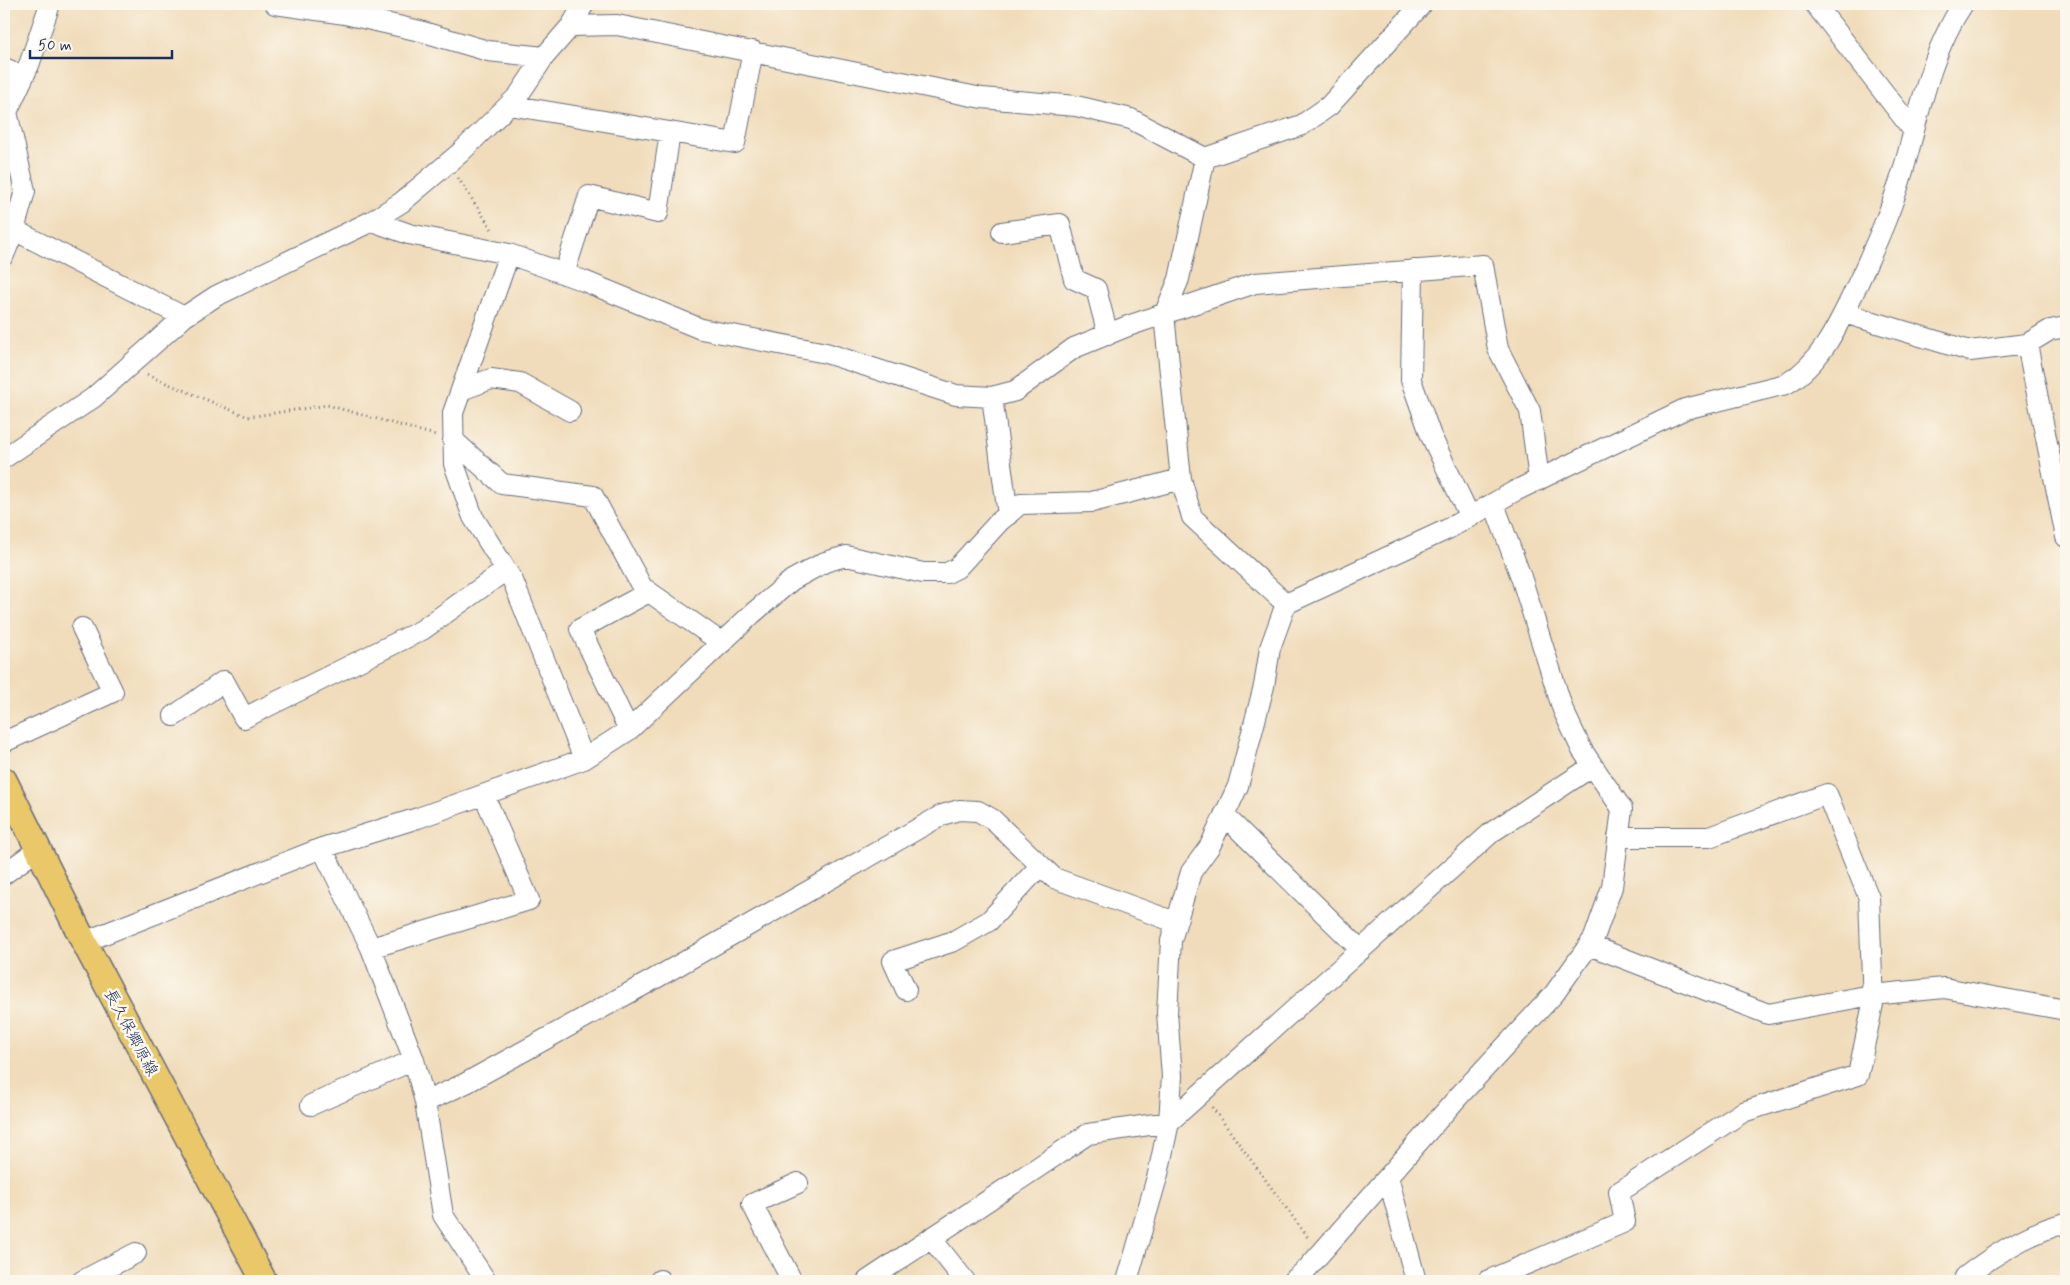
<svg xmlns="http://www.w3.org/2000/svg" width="2070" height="1285" font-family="Mynerve,'Klee One',sans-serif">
<rect width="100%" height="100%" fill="#fbf7ec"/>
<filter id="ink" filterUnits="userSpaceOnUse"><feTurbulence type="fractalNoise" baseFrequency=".02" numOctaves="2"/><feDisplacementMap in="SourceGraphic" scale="10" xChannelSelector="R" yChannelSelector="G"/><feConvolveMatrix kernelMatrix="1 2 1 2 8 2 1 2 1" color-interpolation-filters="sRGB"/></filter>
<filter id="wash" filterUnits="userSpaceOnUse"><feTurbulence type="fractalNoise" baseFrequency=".0096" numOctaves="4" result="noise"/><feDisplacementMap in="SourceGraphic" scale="20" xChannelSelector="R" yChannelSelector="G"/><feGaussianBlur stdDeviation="1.12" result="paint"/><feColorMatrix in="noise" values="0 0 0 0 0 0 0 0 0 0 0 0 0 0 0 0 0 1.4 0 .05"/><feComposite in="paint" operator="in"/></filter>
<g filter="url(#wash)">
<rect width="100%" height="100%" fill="#f0dcba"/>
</g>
<g filter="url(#ink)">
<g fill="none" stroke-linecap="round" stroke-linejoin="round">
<g stroke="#666c7e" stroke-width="22">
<path id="minor" d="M 50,4 L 29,65 L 7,112 L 25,191 L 14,230 L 184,317
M 275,4 L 345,14 L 420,31 L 488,51 L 544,57
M 1815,4 L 1913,130
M 571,26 L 617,25 L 982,98 L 1076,106 L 1131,119 L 1205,158 L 1302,125 L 1329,106 L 1422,4
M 4,68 L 23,76
M 509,105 L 735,143 L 753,51
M 1205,158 L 1179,279 L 1164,315 L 1181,479 L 1192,517 L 1286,604
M 372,221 L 409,234 L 509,254 L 584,281 L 701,329 L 826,353 L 956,395 L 992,397 L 1015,391 L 1074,348 L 1128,326 L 1255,283 L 1483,265 L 1498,349 L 1530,411 L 1539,480
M 4,224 L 14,230 L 4,255
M 1002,232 L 1060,224 L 1074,279 L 1096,289 L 1108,335
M 509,254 L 453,413 L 454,464 L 473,517 L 513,581 L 584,759
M 1413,270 L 1411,380 L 1431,436 L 1470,517
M 564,274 L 589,196 L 658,213 L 670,132
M 1844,313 L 1970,351 L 2027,344 L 2050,330 L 2066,327
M 2027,344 L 2066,537
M 461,390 L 491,379 L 520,383 L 570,411
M 992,397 L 1008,515
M 453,440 L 502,484 L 593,496 L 642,587 L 722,643
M 4,458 L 93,398 L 184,317 L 216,296 L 372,221 L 402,202 L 460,153 L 518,96 L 544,57 L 571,26 L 584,4
M 174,716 L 224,681 L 244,718 L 422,630 L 506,570
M 629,730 L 580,629 L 649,592
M 4,742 L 113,692 L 82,628
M 1224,815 L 1361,950
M 322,848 L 371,948 L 414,1060 L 425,1102 L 443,1215 L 486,1281
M 4,874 L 37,850
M 84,942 L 322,848 L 418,818 L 584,759 L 629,730 L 752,614 L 792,580 L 825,562 L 846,556 L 923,573 L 947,573 L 957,568 L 999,522 L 1020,504 L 1092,502 L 1181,479
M 1589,945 L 1768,1014 L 1872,995 L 1944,988 L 2066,1010
M 371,948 L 529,900 L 484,795
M 906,990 L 893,961 L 954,941 L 989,921 L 1040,866
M 425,1102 L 466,1083 L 649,982 L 942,815 L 959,810 L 978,811 L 992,819 L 1054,878 L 1175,922
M 311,1105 L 414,1060
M 1388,1177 L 1416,1281
M 931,1238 L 965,1281
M 660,1280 L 661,1281
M 82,1281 L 136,1253
M 792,1281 L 752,1204 L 798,1183
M 867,1281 L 1088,1134 L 1169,1122 L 1492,832 L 1593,766
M 1127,1281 L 1158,1174 L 1169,1122 L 1172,1076 L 1167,1013 L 1171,941 L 1191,872 L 1210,846 L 1238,786 L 1264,686 L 1270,648 L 1286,604 L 1448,529 L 1515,491 L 1685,409 L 1786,384 C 1819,365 1837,328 1853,294 C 1874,249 1896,201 1908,153 C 1922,101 1933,49 1963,4
M 1293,1281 L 1306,1270 L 1459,1096 L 1554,994 L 1594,938 L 1612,887 L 1622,809 L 1582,750 L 1563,710 L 1521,577 L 1494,504
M 1487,1281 L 1625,1222 L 1619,1192 L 1743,1112 L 1858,1075 L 1873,1004 L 1869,898 L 1827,794 L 1709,837 L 1618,837
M 1964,1281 L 1965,1277 C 1995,1254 2029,1232 2066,1223"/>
</g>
<g stroke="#666c7e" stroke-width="28">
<path id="major" d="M 4,780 L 84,942 L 264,1281"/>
</g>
<path stroke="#666c7e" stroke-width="3" stroke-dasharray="1 4" stroke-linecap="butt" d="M 458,178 L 493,231
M 147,375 L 248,417 L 327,405 L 435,435
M 1212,1107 L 1309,1239"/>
<use href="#minor" stroke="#fff" stroke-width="20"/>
<use href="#major" stroke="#eac769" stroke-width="25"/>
</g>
</g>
<g text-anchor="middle" stroke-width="5" stroke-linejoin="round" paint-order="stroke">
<g font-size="16" fill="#1b2f5e" stroke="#fbf7ec">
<text transform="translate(132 1032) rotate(62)" y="6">長久保郷原線</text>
</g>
</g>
<rect width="2070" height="1285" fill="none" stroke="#fbf7ec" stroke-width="20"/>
<path d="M30 50v8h142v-8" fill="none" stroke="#1b2f5e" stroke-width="2.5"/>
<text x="38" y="50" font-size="15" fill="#1b2f5e" stroke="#fbf7ec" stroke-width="4" paint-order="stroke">50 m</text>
</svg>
